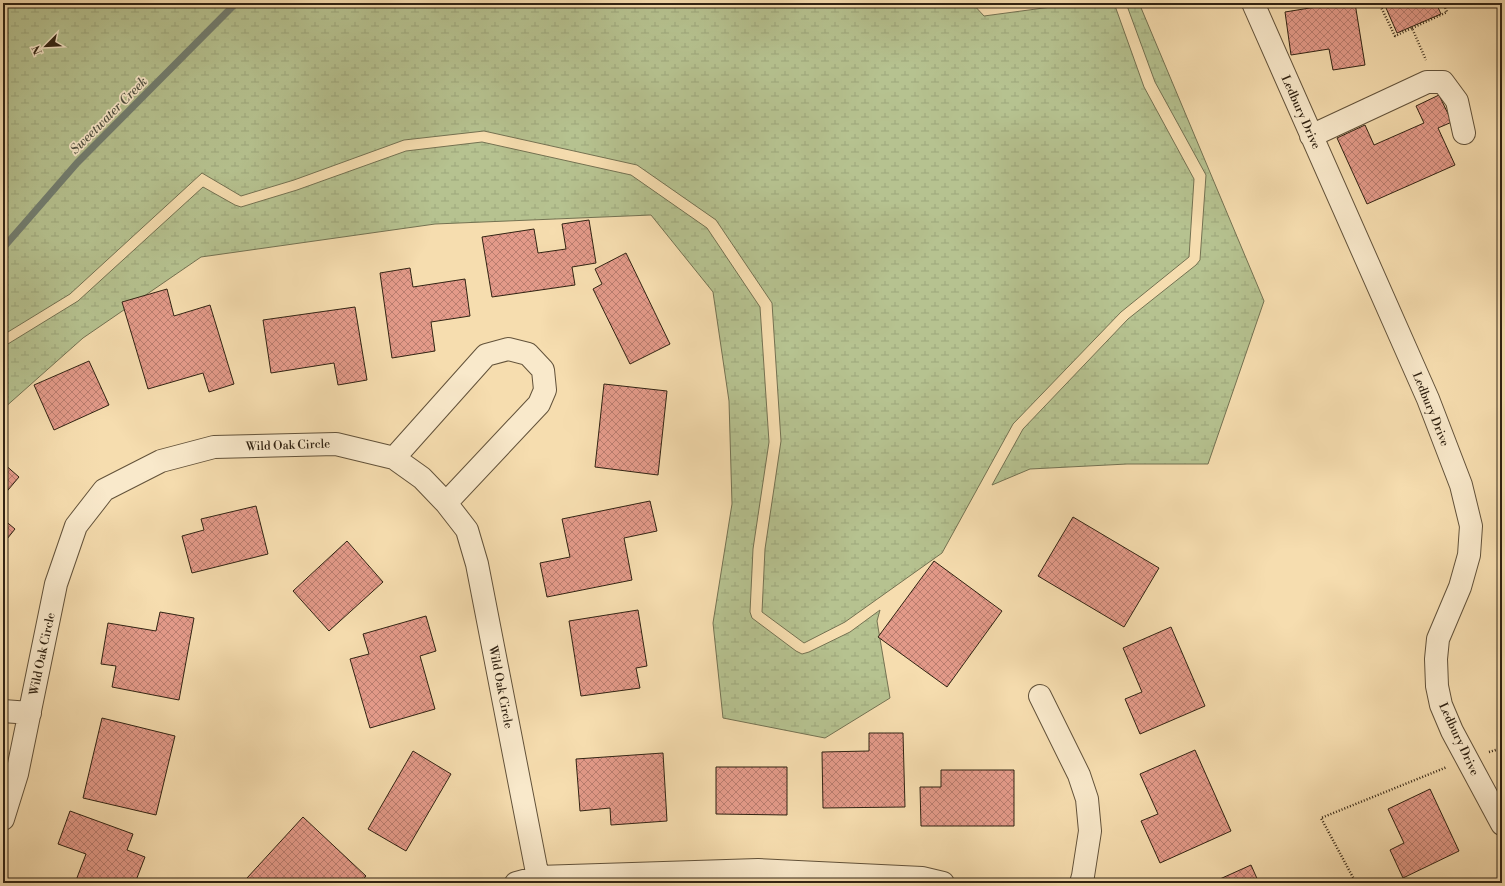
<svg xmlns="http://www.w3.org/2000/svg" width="1505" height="886" font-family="'Libre Bodoni',serif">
<defs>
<pattern id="wetland-marsh" width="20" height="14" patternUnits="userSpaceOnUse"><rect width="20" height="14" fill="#b6c290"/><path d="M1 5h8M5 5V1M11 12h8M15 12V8" fill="none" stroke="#9da67b"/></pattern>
<pattern id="building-cross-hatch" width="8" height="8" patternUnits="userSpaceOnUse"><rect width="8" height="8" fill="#e39a89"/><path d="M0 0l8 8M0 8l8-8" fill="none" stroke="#b97d6f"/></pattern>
</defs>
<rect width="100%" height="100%" fill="#f6ddaf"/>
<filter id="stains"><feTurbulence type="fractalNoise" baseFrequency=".005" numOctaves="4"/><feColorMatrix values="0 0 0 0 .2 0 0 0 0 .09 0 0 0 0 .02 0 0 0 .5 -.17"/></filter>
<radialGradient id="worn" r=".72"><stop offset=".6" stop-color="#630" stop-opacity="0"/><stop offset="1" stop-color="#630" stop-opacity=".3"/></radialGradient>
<path fill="url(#wetland-marsh)" stroke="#747252" d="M 5,3 L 972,3 L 984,16 L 1081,3 L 1114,3 L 1144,87 L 1194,179 L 1189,257 L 1121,312 L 1013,424 L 942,553 L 845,622 L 804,643 L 762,612 L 765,549 L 781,441 L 772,303 L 716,220 L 637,165 L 484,131 L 404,140 L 294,180 L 241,196 L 202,173 L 70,294 L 3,335 L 3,12 Z
M 1126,3 L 1139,3 L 1264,301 L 1208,464 L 1127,464 L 1030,469 L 992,485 L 1023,429 L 1128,319 L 1196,265 L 1200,260 L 1206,175 L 1155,82 Z
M 482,142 L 631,175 L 707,228 L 760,307 L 769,442 L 753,549 L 750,612 L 752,618 L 796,651 L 802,654 L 809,652 L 850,632 L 880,610 L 877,621 L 890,698 L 825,738 L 723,718 L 713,623 L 732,504 L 729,401 L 713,292 L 651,215 L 435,224 L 201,257 L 83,338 L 3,409 L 3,347 L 78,301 L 203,187 L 235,205 L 241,207 L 297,190 L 406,151 Z"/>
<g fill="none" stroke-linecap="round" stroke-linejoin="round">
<path stroke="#727e71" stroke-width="7" d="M 3,248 L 77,163 L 236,3"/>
</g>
<path fill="url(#building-cross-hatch)" stroke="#312313" d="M 1321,3 L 1355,3 L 1365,65 L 1333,70 L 1329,49 L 1291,55 L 1285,12 L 1322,6 Z
M 1397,3 L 1436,3 L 1441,14 L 1397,33 L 1386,8 Z
M 1439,95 L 1452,122 L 1438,128 L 1455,165 L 1367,204 L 1337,138 L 1365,125 L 1374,145 L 1424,123 L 1416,106 Z
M 589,220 L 596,263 L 572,267 L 575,285 L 492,297 L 482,237 L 534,229 L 538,253 L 566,249 L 562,224 Z
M 626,253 L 670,344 L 630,364 L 593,289 L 602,284 L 595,269 Z
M 410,268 L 413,287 L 465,279 L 470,316 L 431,322 L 435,351 L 392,358 L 380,273 Z
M 167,289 L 174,316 L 210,305 L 234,384 L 209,392 L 203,373 L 148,389 L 122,302 Z
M 355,307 L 367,380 L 338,385 L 334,363 L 271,373 L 263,320 Z
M 89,361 L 109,405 L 54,430 L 34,385 Z
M 604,384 L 667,391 L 658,475 L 595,467 Z
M 3,463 L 19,477 L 3,496 Z
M 650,501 L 657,531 L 624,538 L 632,580 L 547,597 L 540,563 L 570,557 L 562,519 Z
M 256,506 L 268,554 L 192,573 L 182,536 L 204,530 L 201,519 Z
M 1073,517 L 1159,568 L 1124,627 L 1038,576 Z
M 3,519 L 15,529 L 3,544 Z
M 347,541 L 383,582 L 329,631 L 293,591 Z
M 934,561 L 1002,611 L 947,687 L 878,637 Z
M 638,610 L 647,666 L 636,668 L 640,688 L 581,696 L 569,621 Z
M 160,612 L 194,618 L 179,700 L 112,687 L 116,666 L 101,664 L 108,623 L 156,631 Z
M 426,616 L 436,651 L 420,656 L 435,709 L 370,728 L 350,659 L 369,654 L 363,634 Z
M 1171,627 L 1205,706 L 1140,734 L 1125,699 L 1142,692 L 1123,648 Z
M 102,718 L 175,736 L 156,815 L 83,798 Z
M 869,733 L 903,733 L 905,807 L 823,808 L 822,752 L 869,751 Z
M 1195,750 L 1231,831 L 1160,863 L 1141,821 L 1158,814 L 1140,774 Z
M 413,751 L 451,774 L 406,851 L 368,829 Z
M 663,753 L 667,821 L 611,825 L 610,808 L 580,811 L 576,759 Z
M 716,767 L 787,767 L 787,815 L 716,814 Z
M 941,770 L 1014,770 L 1014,826 L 921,826 L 920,787 L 941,787 Z
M 1430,789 L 1459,851 L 1403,878 L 1390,850 L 1404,843 L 1388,809 Z
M 70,811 L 133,834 L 127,850 L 145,857 L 135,883 L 75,883 L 86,854 L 58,844 Z
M 303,817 L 366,876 L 360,883 L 252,883 L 247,878 Z
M 1251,865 L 1259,883 L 1211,883 Z"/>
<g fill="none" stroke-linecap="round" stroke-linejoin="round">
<g stroke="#62523a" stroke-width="24">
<path id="minor" d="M 1253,3 L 1428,399 L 1461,485 L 1471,526 L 1469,555 L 1460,587 L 1438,639 L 1436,659 L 1437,686 L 1441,705 L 1452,731 L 1502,824
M 1311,136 L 1427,82 L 1443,82 L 1457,101 L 1464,133
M 394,458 L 486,355 L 508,349 L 528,354 L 543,370 L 545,390 L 539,404 L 446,503
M 1040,696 L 1079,775 L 1087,799 L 1090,831 L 1083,876 L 1081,883
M 3,711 L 30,713
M 3,819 L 17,774 L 56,584 L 76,526 L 104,490 L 161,461 L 214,447 L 336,444 L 394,458 L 422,478 L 446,503 L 467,530 L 477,564 L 539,883
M 516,883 L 538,877 L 758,870 L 922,878 L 943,883"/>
</g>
<path stroke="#312313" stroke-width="2.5" stroke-dasharray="1 2" stroke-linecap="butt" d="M 1379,3 L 1395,36 L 1412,28 L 1426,60
M 1412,28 L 1447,12 L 1443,3
M 1489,752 L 1502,748
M 1356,883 L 1321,818 L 1447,767"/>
<use href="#minor" stroke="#f9e9cb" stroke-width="22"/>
</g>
<g text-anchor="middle" stroke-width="3.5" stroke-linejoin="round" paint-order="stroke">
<g font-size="12" fill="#312313" stroke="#f9e9cb">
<text transform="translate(1301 112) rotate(66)" y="4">Ledbury Drive</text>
<text transform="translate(1431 409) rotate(68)" y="4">Ledbury Drive</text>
<text transform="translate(288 445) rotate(-2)" y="4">Wild Oak Circle</text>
<text transform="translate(42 654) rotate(-78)" y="4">Wild Oak Circle</text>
<text transform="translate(501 687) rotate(79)" y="4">Wild Oak Circle</text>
<text transform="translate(1459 739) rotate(65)" y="4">Ledbury Drive</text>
</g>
<g font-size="13" font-style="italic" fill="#515142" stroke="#f9e9cb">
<text transform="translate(108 115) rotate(-45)" y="5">Sweetwater Creek</text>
</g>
</g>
<rect width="1505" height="886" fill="none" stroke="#f6ddaf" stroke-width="16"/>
<rect x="4" y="4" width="1497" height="878" fill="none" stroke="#312313" stroke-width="2"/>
<rect x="8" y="8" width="1489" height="870" fill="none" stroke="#312313"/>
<g transform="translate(46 46) rotate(246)" stroke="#f9e9cb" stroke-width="3" paint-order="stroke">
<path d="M0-3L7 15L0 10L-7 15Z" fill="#312313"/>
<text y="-6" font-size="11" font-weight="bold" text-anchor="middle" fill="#312313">N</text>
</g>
<rect width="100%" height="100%" filter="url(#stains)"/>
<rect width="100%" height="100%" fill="url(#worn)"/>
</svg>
